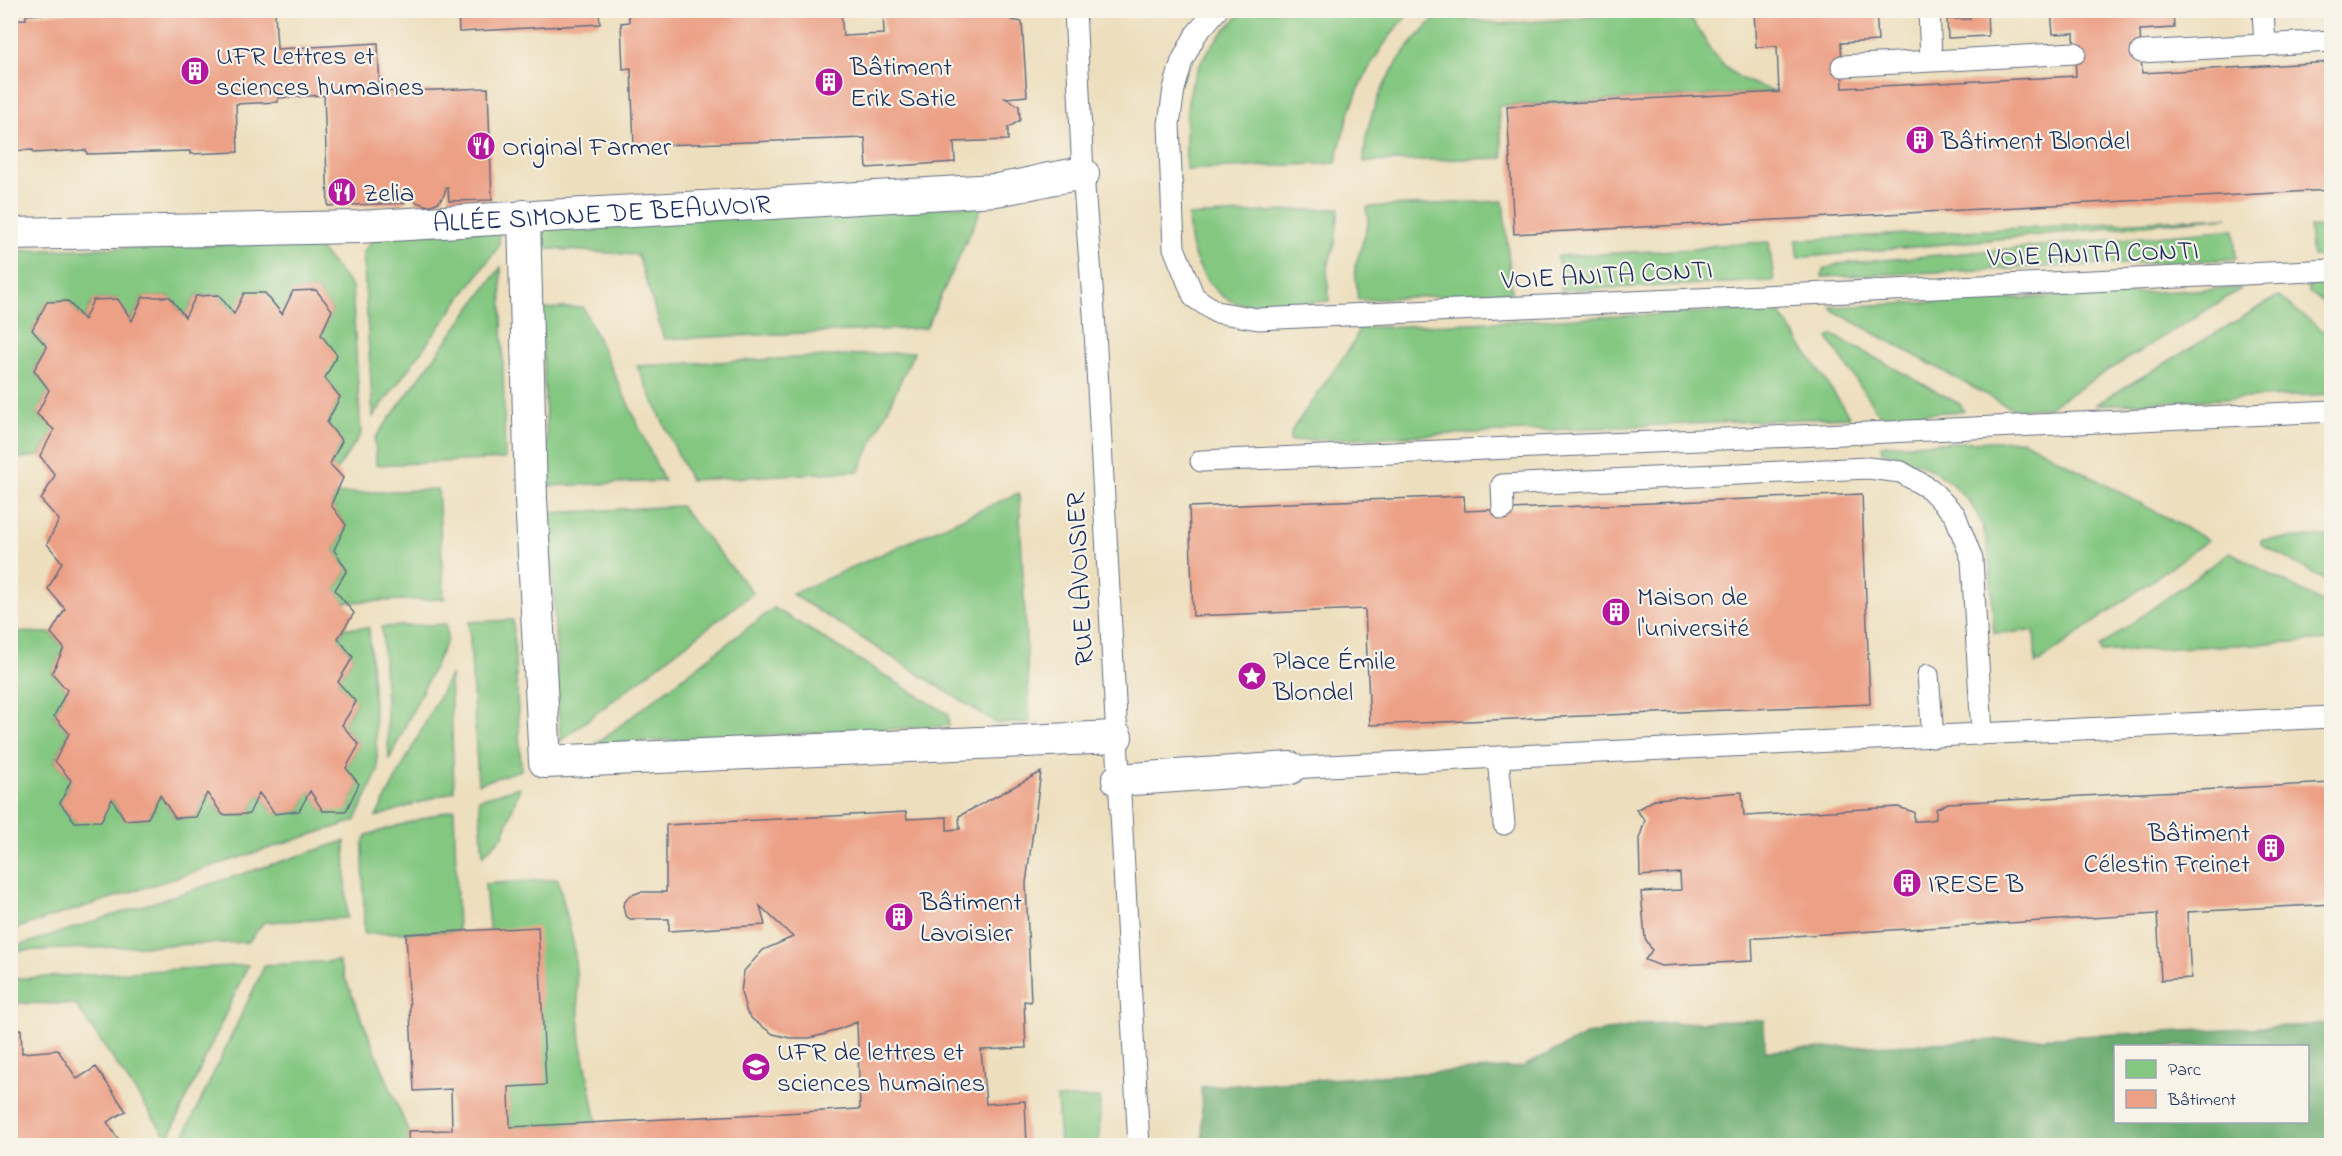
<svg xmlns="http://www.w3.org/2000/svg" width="2342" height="1156" font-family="'Indie Flower',sans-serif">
<rect width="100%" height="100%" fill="#f7f3e8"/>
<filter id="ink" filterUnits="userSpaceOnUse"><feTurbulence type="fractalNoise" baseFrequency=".0167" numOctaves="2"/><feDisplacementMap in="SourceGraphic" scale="12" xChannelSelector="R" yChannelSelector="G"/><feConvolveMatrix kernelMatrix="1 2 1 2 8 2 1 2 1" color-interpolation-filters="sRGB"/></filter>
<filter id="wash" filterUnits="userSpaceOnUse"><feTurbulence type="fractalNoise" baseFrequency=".008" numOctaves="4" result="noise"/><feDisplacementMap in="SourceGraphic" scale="24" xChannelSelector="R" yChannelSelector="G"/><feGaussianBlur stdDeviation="1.35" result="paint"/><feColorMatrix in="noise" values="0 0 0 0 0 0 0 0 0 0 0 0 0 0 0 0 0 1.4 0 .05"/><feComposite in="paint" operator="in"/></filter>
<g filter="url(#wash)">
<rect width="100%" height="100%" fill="#eddfbe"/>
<path fill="#83c781" stroke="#4f7b70" stroke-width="1.5" d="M 1244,11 L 1411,11 C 1368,58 1349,101 1336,163 L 1186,170 C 1185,93 1185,66 1244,11 Z
M 1442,11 L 1455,17 L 1501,24 L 1581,18 L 1632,11 L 1680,11 C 1696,20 1702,37 1712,52 C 1729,76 1751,85 1779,92 L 1498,106 L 1503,158 L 1364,162 C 1364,125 1380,88 1401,57 C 1413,40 1428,26 1442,11 Z
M 1503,201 L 1512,292 L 1358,300 L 1355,267 L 1368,225 L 1367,207 Z
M 983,205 L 926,328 L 664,339 L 638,255 L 539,248 L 538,225 Z
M 1339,208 L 1335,244 L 1327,267 L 1329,301 C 1303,302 1262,309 1237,303 C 1215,298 1197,268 1192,248 C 1189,238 1189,226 1188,216 Z
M 2228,217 L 1798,258 L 1796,240 Z
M 2309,227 L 2331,228 L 2331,256 L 2312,257 Z
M 2234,229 L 2236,259 L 1822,277 L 1823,270 L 1837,264 Z
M 499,230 L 499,246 L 373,417 L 363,252 L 376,235 Z
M 314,242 L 352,287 L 361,434 L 336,471 L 330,464 L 342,441 L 327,423 L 340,397 L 325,378 L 321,335 L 332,310 L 316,290 L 293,291 L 282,314 L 234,314 L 219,295 L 196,296 L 185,317 L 170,297 L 143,297 L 132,321 L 117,299 L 93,300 L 84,320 L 68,301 L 47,302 L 32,330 L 47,347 L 34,370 L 49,390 L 37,414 L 54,430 L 40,456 L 11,459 L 10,251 Z
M 1769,242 L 1774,281 L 1561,290 L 1558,256 L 1695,249 L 1716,245 Z
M 501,267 L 505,459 L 376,465 L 375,438 Z
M 2331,283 L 2332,283 L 2331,308 L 2309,292 L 2309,284 Z
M 2238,288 L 2241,289 L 2047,408 L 2012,409 L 1834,311 L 1831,307 Z
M 2278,296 L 2331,337 L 2331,394 L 2095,405 Z
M 583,307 L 664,481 L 549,486 L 541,309 Z
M 1777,309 L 1850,417 L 1290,441 L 1292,430 L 1354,342 L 1359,328 Z
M 1833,335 L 1960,404 L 1964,411 L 1880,416 L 1828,338 Z
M 914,352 L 859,471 L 690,480 L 637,366 Z
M 2023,440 L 2208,540 L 2036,664 L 2034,631 L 1994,633 C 1991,599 1993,547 1979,518 C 1962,482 1918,458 1882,452 L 1881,445 Z
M 438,489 L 444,599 L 344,602 L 335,590 L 347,570 L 334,550 L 346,525 L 331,505 L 336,494 Z
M 1019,493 L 1030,722 L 998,724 L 792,594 Z
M 680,506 L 753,593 L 560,741 L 550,513 Z
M 2331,536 L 2331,583 L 2261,544 L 2261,540 Z
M 2230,552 L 2331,607 L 2331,640 L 2101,652 L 2099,647 Z
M 774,608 L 948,714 L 949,726 L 596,744 Z
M 513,620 L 521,770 L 478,784 L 469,622 Z
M 446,624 L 447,640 L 389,760 L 382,627 Z
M 345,628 L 369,628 L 378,771 L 355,821 L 11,930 L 10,632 L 51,633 L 64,648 L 52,673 L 67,690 L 54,716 L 69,733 L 55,761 L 71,780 L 60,803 L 75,822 L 112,799 L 125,820 L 148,818 L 160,795 L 175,818 L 196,817 L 207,793 L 223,815 L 249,814 L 259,793 L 275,814 L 299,811 L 310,791 L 323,811 L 346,810 L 359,784 L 346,768 L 359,745 L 342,725 L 356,703 L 338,682 L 353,657 L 338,638 Z
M 450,675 L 454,791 L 376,817 Z
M 520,787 L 503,836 L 483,855 L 479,799 Z
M 454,809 L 458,931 L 364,934 L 363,843 L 367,835 Z
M 345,841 L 347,918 L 264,922 L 248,942 L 12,951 L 11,948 Z
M 558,879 L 574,946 L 581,1041 L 597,1123 L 510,1127 C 507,1045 491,965 485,884 Z
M 338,961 L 408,1131 L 409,1145 L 179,1146 L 265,965 Z
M 248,965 L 168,1139 L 75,1004 L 12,1003 L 11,979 Z
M 1057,1098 L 1100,1098 L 1099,1145 L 1060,1145 Z"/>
<path fill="#6aac6f" stroke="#426e66" stroke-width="1.5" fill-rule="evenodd" d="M 1764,1020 L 1765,1051 L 2331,1024 L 2331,1145 L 1203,1145 L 1201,1087 L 1522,1067 L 1586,1035 L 1643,1024 ZM 2116,1046 L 2308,1046 L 2308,1122 L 2116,1122 Z"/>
<g id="blocks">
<path fill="#eca086" d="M 78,10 L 275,10 L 277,49 L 378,43 L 380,92 L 488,88 L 492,200 L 449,201 L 448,188 L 446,188 L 444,195 L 439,202 L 428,206 L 416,202 L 411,189 L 404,189 L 405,203 L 328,206 L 324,95 L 278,98 L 278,102 L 236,104 L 238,152 L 190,154 L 190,151 L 87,154 L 86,150 L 33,153 L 33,150 L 10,151 L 10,20 L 26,19 L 26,15 L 79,12 Z
M 458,10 L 599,10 L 600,24 L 459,32 Z
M 628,10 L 841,10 L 843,36 L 884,34 L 883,10 L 1012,10 L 1011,20 L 1022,22 L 1027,96 L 1005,98 L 1019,106 L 1020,120 L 1008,128 L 1008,140 L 954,142 L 955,162 L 867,168 L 865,138 L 634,146 L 631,68 L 623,69 L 621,23 L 629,22 Z
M 1754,10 L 1876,10 L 1878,41 L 1841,43 L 1843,88 L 2076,76 L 2074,33 L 2053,34 L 2051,10 L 2173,10 L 2174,28 L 2140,30 L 2142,73 L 2332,62 L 2332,190 L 1514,234 L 1507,106 L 1779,92 L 1777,46 L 1756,47 Z
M 1970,10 L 1987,10 L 1988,36 L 1948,38 L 1947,19 L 1970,19 Z
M 316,290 L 332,310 L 321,335 L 337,355 L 325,378 L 340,397 L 327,423 L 342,441 L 330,464 L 343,478 L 331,505 L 346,525 L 334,550 L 347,570 L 335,590 L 354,613 L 338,638 L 353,657 L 338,682 L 356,702 L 342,725 L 359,745 L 346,768 L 359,784 L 346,811 L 323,811 L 310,791 L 299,811 L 275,814 L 259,793 L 249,814 L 223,815 L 207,793 L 196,817 L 175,818 L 160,795 L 148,818 L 125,820 L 112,799 L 101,821 L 75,822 L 60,803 L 71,780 L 55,761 L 69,733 L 54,716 L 67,690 L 52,673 L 64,648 L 51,633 L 65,609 L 48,589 L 62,562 L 47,544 L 59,520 L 41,500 L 55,475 L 40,456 L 54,430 L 37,414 L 49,390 L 34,370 L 47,347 L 32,330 L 47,302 L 68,301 L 84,320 L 93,300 L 118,299 L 132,321 L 143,297 L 170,297 L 185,317 L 196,296 L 219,295 L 234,314 L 244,293 L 265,293 L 282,314 L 293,291 Z
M 1862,494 L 1870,704 L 1370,725 L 1365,609 L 1193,616 L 1189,507 L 1464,496 L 1465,511 Z
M 1041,772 L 1026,883 L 1031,1002 L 1024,1001 L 1026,1048 L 981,1050 L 986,1104 L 1025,1101 L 1027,1146 L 409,1146 L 408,1131 L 452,1130 L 451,1089 L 414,1091 L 406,934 L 538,927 L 546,1085 L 509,1087 L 510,1127 L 860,1109 L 857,1022 L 826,1034 L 809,1038 L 790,1038 L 773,1034 L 753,1020 L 747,1013 L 741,992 L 744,971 L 763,950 L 793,937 L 760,906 L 765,925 L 669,931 L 669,919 L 630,919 L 625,915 L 623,905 L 629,896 L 640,892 L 666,892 L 666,825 L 906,812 L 907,819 L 947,817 L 947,830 L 960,829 L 959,816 Z
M 2332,783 L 2332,904 L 2187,912 L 2191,978 L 2161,980 L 2157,914 L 1760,938 L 1752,938 L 1753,961 L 1661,966 L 1645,960 L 1652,950 L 1645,938 L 1641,892 L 1681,890 L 1680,873 L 1640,876 L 1639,839 L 1645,820 L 1636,810 L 1656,799 L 1742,792 L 1744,816 L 1898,807 L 1914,812 L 1914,821 L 1922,821 L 1936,819 L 1936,809 L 1948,803 Z
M 21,1029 L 22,1053 L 58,1050 L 77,1079 L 96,1067 L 126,1111 L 107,1122 L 123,1146 L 10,1146 L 10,1030 Z"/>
</g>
</g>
<g filter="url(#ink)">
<use href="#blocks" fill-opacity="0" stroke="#646d80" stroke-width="1.5"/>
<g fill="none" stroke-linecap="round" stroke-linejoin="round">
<g stroke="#646d80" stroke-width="23">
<path id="service" d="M 1075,10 L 1083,174 L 1094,313 L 1139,1146
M 1217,10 L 1196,34 L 1182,61 L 1174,89 L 1169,124 L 1174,248 L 1194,297 L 1216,312 L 1258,319 L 2332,270
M 1929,10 L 1931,60
M 2263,10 L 2265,46
M 2141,52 L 2332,41
M 1842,66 L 2075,53
M 1201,461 L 1867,433 L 2332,411
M 1503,509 L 1502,485 L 1868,468 L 1901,472 L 1930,489 L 1955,515 L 1972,559 L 1982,734
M 1928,675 L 1933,737
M 1290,768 L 1498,757
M 1504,824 L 1498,757 L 2332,717"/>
</g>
<g stroke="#646d80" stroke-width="34">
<g id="pedestrian">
<path d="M 524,216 L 531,498 L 545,762 L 1116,737"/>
<path id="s1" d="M 10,234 L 357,227 L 996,190 C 1025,186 1053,176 1083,174"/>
<path d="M 1118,780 L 1290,768"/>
</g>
</g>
<use href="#service" stroke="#fff" stroke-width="21"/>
<use href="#pedestrian" stroke="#fff" stroke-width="32"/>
</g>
</g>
<defs>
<g id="building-disc" transform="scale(1.5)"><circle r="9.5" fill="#b5179e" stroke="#f7f3e8"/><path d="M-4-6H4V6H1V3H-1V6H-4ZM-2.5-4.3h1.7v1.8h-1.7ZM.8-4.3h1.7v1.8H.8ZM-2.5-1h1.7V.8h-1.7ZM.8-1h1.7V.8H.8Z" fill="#fff"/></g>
<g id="restaurant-disc" transform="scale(1.5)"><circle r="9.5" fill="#b5179e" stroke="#f7f3e8"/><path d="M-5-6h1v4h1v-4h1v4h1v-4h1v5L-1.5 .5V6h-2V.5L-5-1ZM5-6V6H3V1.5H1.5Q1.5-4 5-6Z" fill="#fff"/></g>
<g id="sight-disc" transform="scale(1.5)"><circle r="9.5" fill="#b5179e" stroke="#f7f3e8"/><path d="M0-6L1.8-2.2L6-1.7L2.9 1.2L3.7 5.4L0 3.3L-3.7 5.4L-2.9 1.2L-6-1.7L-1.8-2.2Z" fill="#fff"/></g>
<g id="university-disc" transform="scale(1.5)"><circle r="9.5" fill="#b5179e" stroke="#f7f3e8"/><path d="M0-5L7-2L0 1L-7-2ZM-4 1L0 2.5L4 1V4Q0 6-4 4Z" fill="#fff"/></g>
</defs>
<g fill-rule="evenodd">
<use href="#building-disc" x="195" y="71"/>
<use href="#building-disc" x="829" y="82"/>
<use href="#building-disc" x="1920" y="140"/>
<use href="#restaurant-disc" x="481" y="146"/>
<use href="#restaurant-disc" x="342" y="192"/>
<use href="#building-disc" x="1616" y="612"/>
<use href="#sight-disc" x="1252" y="676"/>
<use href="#building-disc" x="2271" y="848"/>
<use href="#building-disc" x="1907" y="883"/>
<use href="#building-disc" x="899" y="917"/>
<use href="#university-disc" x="756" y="1067"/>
</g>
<g text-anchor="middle" stroke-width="4.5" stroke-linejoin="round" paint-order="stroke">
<g font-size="27" fill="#1b2f5e" stroke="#f7f3e8" text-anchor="start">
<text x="216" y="64">UFR Lettres et<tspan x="216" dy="31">sciences humaines</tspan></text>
<text x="850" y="75">Bâtiment<tspan x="850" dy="31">Erik Satie</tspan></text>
<text x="1941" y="149">Bâtiment Blondel</text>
<text x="502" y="155">Original Farmer</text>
<text x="363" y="201">Zelia</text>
<text x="1637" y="605">Maison de<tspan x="1637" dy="31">l'université</tspan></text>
<text x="1273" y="669">Place Émile<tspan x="1273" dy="31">Blondel</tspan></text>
<text x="2250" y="841" text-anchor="end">Bâtiment<tspan x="2250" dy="31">Célestin Freinet</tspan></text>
<text x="1928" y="892">IRESE B</text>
<text x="920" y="910">Bâtiment<tspan x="920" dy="31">Lavoisier</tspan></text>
<text x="777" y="1060">UFR de lettres et<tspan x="777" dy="31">sciences humaines</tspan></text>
</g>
<g font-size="27" fill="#1b2f5e" stroke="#f7f3e8">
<text dy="9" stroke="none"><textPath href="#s1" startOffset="592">ALLÉE SIMONE DE BEAUVOIR</textPath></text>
<text transform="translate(2093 253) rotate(-2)" y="9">VOIE ANITA CONTI</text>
<text transform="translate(1607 274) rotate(-3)" y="9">VOIE ANITA CONTI</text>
<text transform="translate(1079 579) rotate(-93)" y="9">RUE LAVOISIER</text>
</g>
</g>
<rect width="2342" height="1156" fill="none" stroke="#f7f3e8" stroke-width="36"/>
<rect x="2114" y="1045" width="195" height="78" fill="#f7f3e8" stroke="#9fa5b1" stroke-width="1.5"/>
<rect x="2126" y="1060" width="30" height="18" fill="#83c781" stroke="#9fa5b1" stroke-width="1.5"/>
<text x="2168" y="1075" font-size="18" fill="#1b2f5e">Parc</text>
<rect x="2126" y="1090" width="30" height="18" fill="#eca086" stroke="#9fa5b1" stroke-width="1.5"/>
<text x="2168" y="1105" font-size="18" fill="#1b2f5e">Bâtiment</text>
</svg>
